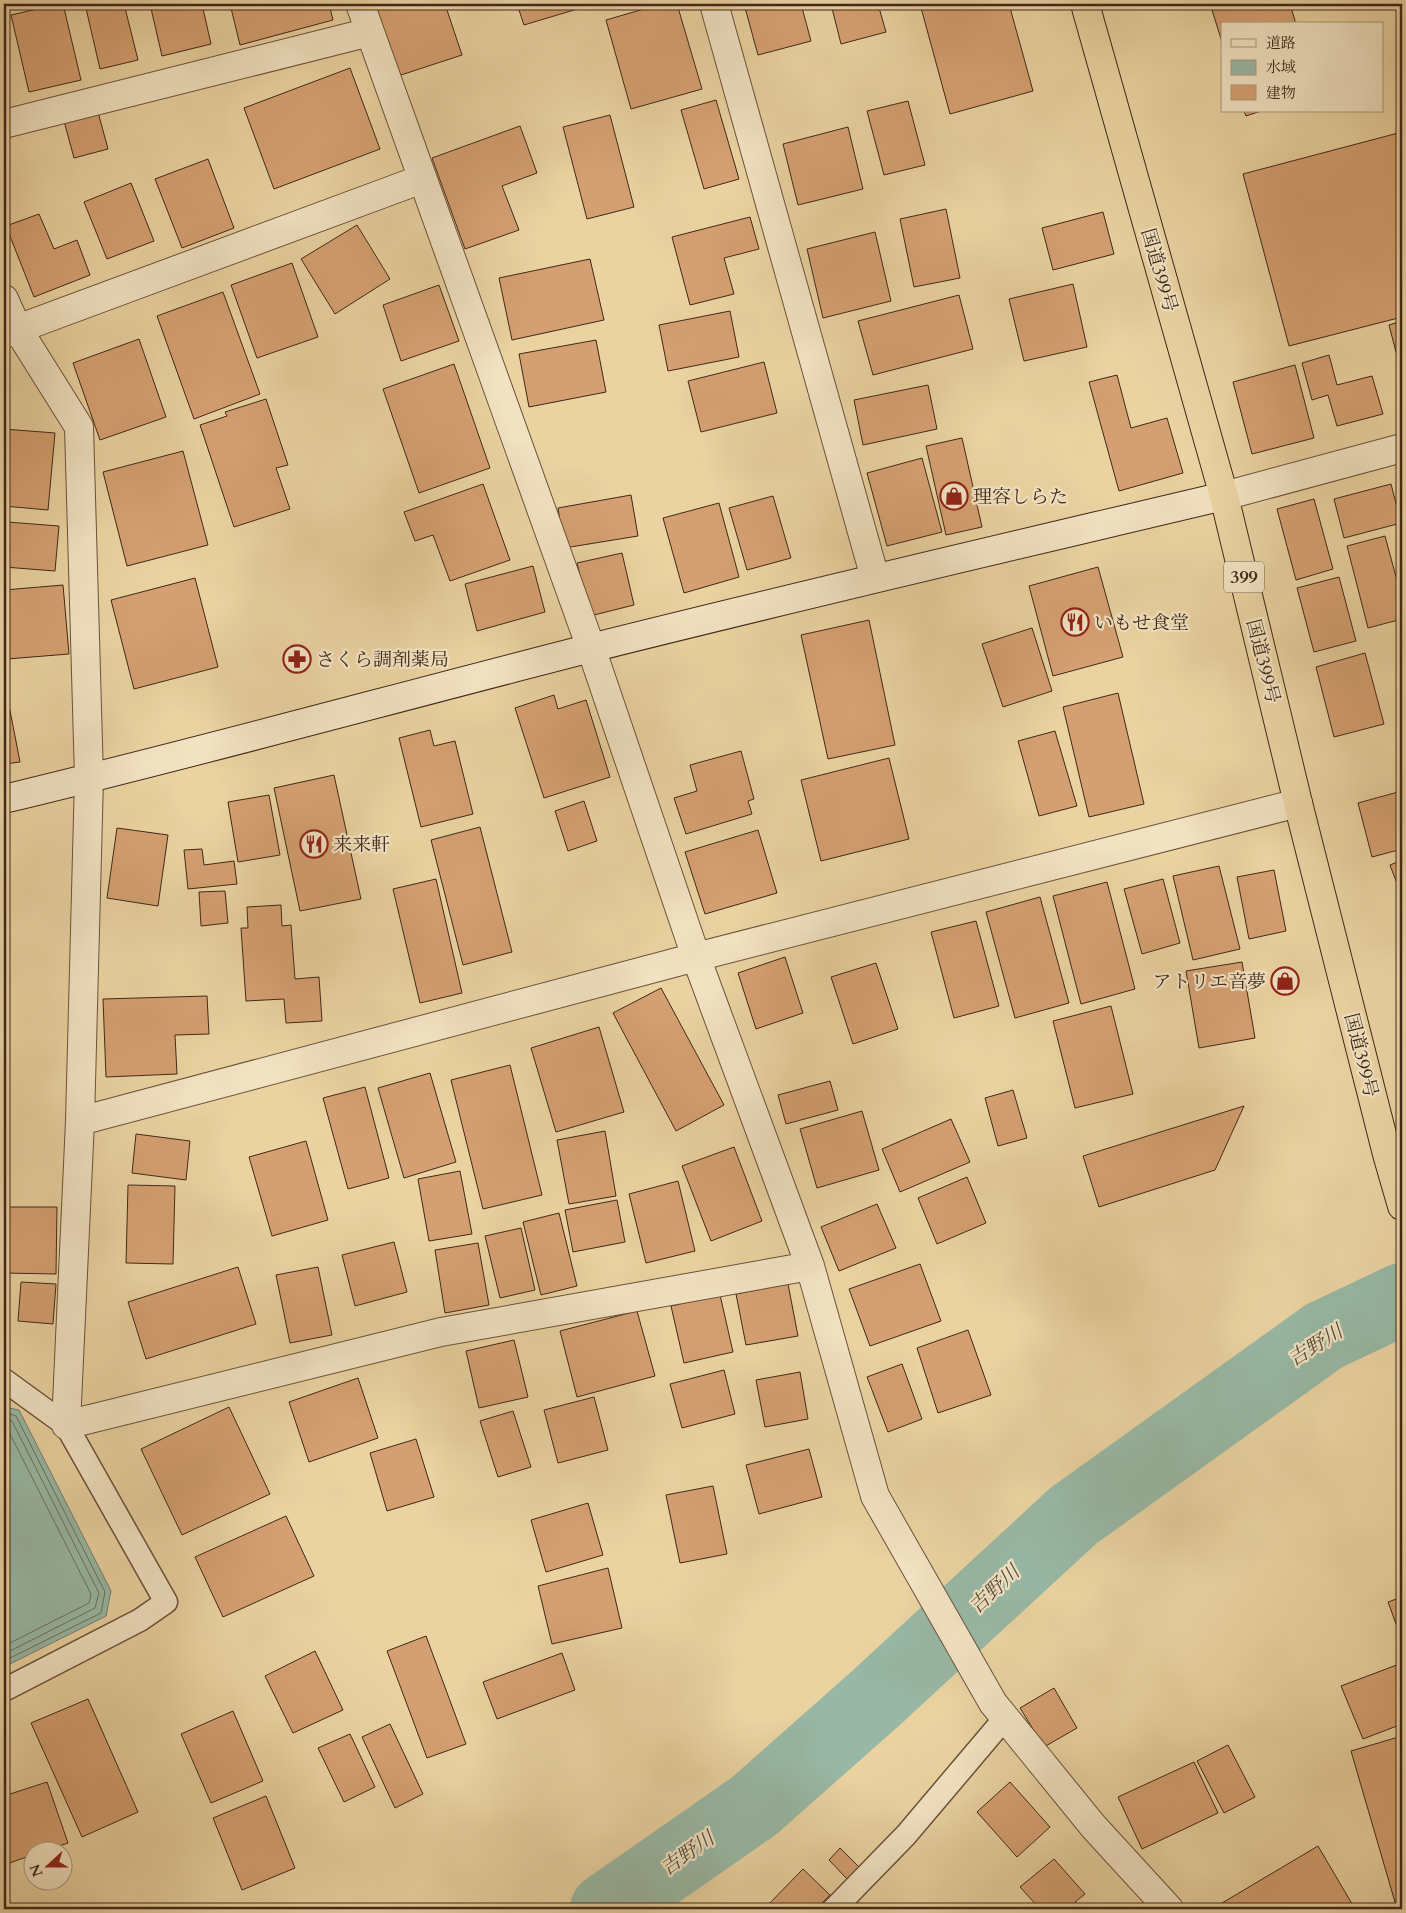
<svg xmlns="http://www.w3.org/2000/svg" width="1406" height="1913" font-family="Cardo,'Noto Serif JP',serif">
<rect width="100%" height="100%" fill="#ead2a1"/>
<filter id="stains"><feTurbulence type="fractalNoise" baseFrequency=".004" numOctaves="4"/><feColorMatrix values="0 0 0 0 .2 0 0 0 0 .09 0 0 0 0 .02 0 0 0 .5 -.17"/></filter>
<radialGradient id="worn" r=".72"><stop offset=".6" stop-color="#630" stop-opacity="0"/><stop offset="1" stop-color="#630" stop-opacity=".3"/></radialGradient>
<path fill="#98b8a5" stroke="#757e6d" d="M 4,1407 L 19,1410 L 111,1591 L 106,1616 L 4,1667 Z"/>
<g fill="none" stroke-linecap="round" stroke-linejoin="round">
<path stroke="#6c705e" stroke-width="1" d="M 4,1412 L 16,1416 L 105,1592 L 101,1613 L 4,1661
M 4,1418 L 12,1421 L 99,1593 L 95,1608 L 4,1654
M 4,1426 L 7,1428 L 91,1594 L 89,1603 L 4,1646"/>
<path stroke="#98b8a5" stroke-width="72" d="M 606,1909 L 754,1806 L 876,1698 L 1073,1516 L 1324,1336 L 1402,1299"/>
</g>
<path fill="#d5a071" stroke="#402818" d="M 59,4 L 63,4 L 81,80 L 29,92 L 11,15 Z
M 85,4 L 124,4 L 138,60 L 100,69 Z
M 150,4 L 202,4 L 211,44 L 162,56 Z
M 230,4 L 329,4 L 333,20 L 240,45 Z
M 374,4 L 445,4 L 462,55 L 398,76 Z
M 517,4 L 594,4 L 524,25 Z
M 661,4 L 677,4 L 702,89 L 631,109 L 606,20 Z
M 744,4 L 801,4 L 811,41 L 758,55 Z
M 831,4 L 878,4 L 886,32 L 841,44 Z
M 920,4 L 1009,4 L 1033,91 L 950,114 Z
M 1230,4 L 1290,4 L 1296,24 L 1222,24 L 1222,42 L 1212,10 Z
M 350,68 L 380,149 L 274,189 L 244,108 Z
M 716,100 L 739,179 L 704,189 L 681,110 Z
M 908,101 L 925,165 L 884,175 L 867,111 Z
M 1244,111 L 1261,111 L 1246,116 Z
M 98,112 L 108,149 L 74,158 L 64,121 Z
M 610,115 L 634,207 L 587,219 L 563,127 Z
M 520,126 L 537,173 L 502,186 L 519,230 L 465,249 L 432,158 Z
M 848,127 L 863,189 L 798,205 L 783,144 Z
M 1402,132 L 1402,317 L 1289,346 L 1243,174 Z
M 208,159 L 234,228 L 182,248 L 155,179 Z
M 131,183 L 154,241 L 107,259 L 84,202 Z
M 946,209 L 960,278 L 914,287 L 900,219 Z
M 1103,212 L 1114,254 L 1053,270 L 1042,228 Z
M 39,214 L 54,249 L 77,240 L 90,275 L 34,297 L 6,226 Z
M 750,217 L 759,249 L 724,258 L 734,294 L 690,305 L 672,237 Z
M 357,225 L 390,279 L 335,314 L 301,259 Z
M 875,232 L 891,301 L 823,318 L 807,249 Z
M 590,259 L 604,320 L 512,340 L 499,278 Z
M 292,263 L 318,337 L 257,358 L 231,285 Z
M 1073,284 L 1087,347 L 1024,361 L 1009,299 Z
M 439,285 L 459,341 L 401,361 L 383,305 Z
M 223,292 L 260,394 L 194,419 L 157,316 Z
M 959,295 L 973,349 L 873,375 L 858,321 Z
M 730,311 L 739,357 L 668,371 L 659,325 Z
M 1402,321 L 1402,375 L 1389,325 Z
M 139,339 L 166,417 L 100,440 L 73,363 Z
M 596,340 L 606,392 L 529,407 L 519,354 Z
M 1329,355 L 1337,385 L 1372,376 L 1383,414 L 1337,426 L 1328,395 L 1312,400 L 1302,363 Z
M 764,362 L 777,413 L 701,432 L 688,381 Z
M 454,364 L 490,468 L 419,493 L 383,389 Z
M 1295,365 L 1314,438 L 1252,454 L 1233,382 Z
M 1117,375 L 1131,428 L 1167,418 L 1183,473 L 1119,491 L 1089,382 Z
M 928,385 L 937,429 L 863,445 L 854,400 Z
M 266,399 L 288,465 L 276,468 L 290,509 L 234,527 L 200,425 L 227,416 L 225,412 Z
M 4,429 L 55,433 L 48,510 L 4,506 Z
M 962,438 L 982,527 L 946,535 L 926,446 Z
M 183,451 L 208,545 L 127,566 L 103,472 Z
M 922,458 L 942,532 L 887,546 L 867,473 Z
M 1402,470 L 1402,484 L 1399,471 Z
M 483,484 L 510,560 L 450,581 L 433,535 L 415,541 L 404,512 Z
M 1391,484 L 1401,523 L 1344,538 L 1334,499 Z
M 631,495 L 638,536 L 564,548 L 558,508 Z
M 773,496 L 791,558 L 747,570 L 729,508 Z
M 1314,499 L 1333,569 L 1296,580 L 1277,509 Z
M 719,503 L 739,577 L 684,593 L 663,518 Z
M 7,522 L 59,526 L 55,571 L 4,567 Z
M 1385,536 L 1402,599 L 1402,619 L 1368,628 L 1347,546 Z
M 622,553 L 634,605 L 590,616 L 577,563 Z
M 533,566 L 545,612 L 477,631 L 465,584 Z
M 1098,567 L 1123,657 L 1053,676 L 1029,586 Z
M 1339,577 L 1356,641 L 1314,652 L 1297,588 Z
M 195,578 L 218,667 L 134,689 L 111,600 Z
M 63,585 L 69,654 L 7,659 L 4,624 L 4,590 Z
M 869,620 L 895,745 L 828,759 L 801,635 Z
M 1032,628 L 1052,691 L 1003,707 L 982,644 Z
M 1365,653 L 1384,724 L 1334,737 L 1316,667 Z
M 1118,693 L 1144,804 L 1089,817 L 1063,707 Z
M 7,695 L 20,762 L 4,764 L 4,696 Z
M 554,695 L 558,709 L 586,700 L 610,777 L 544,798 L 515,708 Z
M 430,730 L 434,746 L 455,741 L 473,814 L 421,827 L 399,738 Z
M 1055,731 L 1077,806 L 1039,816 L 1018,741 Z
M 741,751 L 754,799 L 748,801 L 752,814 L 686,834 L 674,798 L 697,791 L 690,765 Z
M 889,758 L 909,839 L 821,861 L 801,780 Z
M 334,775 L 361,899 L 300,911 L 274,788 Z
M 1398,792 L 1402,809 L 1402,849 L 1372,857 L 1358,803 Z
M 269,795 L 280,855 L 238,862 L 228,802 Z
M 584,801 L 597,841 L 568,851 L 555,811 Z
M 480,827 L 512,952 L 463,965 L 431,840 Z
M 117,828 L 168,835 L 158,906 L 107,898 Z
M 758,830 L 777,893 L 705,914 L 685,852 Z
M 202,849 L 204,865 L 234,861 L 237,884 L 188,889 L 184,850 Z
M 1402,860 L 1402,897 L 1390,865 Z
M 1219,866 L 1240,949 L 1193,960 L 1173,876 Z
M 1274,870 L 1286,931 L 1249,939 L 1237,877 Z
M 436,879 L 462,993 L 420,1003 L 393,889 Z
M 1163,879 L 1180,943 L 1142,954 L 1124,889 Z
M 1107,882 L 1135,989 L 1081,1004 L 1053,896 Z
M 225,891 L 228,923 L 201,926 L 199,892 Z
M 1040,897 L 1069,1003 L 1015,1018 L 986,912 Z
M 281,905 L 282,926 L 291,925 L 295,979 L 319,977 L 322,1021 L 286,1023 L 284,999 L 246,1001 L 241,928 L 248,928 L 247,907 Z
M 976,921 L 999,1006 L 954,1018 L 931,932 Z
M 785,957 L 803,1013 L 756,1029 L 738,973 Z
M 1242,962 L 1255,1038 L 1199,1048 L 1186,971 Z
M 876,963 L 898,1029 L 853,1044 L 831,977 Z
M 661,988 L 724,1105 L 676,1131 L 613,1013 Z
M 207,996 L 209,1034 L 175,1035 L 177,1074 L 106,1077 L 103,999 Z
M 1111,1006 L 1133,1094 L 1075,1108 L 1053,1021 Z
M 599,1027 L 624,1112 L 556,1132 L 531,1048 Z
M 510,1065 L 542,1195 L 483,1209 L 451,1080 Z
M 430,1073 L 456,1162 L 404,1178 L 378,1088 Z
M 830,1081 L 838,1110 L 786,1124 L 778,1095 Z
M 365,1087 L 389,1178 L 348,1189 L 323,1098 Z
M 1013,1090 L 1027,1138 L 998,1146 L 985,1098 Z
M 1244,1106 L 1215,1170 L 1099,1207 L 1083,1156 Z
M 862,1111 L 879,1170 L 817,1188 L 800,1129 Z
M 951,1119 L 970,1162 L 900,1192 L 882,1149 Z
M 605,1131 L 616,1196 L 569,1204 L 557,1140 Z
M 136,1134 L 190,1141 L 186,1180 L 132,1173 Z
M 306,1141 L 328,1220 L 272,1236 L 249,1157 Z
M 734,1147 L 762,1221 L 711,1241 L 682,1166 Z
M 460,1171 L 472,1234 L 429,1241 L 418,1179 Z
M 967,1177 L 986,1223 L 937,1244 L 918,1198 Z
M 678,1181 L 695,1251 L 646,1263 L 629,1194 Z
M 128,1185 L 175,1186 L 173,1264 L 126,1263 Z
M 617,1200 L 625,1242 L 573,1252 L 565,1210 Z
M 877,1204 L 896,1248 L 839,1271 L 821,1227 Z
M 4,1207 L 57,1207 L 56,1274 L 4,1273 Z
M 559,1213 L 577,1286 L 541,1295 L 523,1222 Z
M 521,1228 L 535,1290 L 500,1298 L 485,1236 Z
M 394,1242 L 407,1292 L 355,1306 L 342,1255 Z
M 478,1243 L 489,1305 L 445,1313 L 435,1250 Z
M 920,1264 L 941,1321 L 870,1346 L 849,1289 Z
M 238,1267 L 256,1324 L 146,1359 L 128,1302 Z
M 318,1267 L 332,1335 L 290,1343 L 276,1275 Z
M 21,1282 L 56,1284 L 53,1324 L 18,1321 Z
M 788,1284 L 798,1336 L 746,1345 L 736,1294 Z
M 720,1295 L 733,1352 L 684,1363 L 671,1306 Z
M 637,1311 L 655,1376 L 577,1397 L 560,1331 Z
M 968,1330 L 991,1395 L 938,1413 L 917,1348 Z
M 514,1340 L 528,1397 L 479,1408 L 466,1351 Z
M 902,1364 L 922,1419 L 888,1432 L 867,1377 Z
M 724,1370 L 735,1414 L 682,1428 L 670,1384 Z
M 800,1372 L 808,1419 L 765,1427 L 756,1380 Z
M 358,1378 L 378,1438 L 309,1462 L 289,1402 Z
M 594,1397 L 608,1450 L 558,1463 L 544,1410 Z
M 229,1407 L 270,1494 L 182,1535 L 141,1449 Z
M 513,1411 L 531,1467 L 498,1477 L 480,1421 Z
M 416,1439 L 434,1497 L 387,1511 L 370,1453 Z
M 809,1449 L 822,1497 L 759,1514 L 746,1465 Z
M 713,1486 L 727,1554 L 680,1563 L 666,1495 Z
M 588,1503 L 603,1555 L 546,1572 L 531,1520 Z
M 286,1516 L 314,1576 L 223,1617 L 195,1557 Z
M 608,1568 L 622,1628 L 552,1644 L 538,1586 Z
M 1402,1597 L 1402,1640 L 1388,1602 Z
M 426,1636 L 466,1744 L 427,1758 L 387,1651 Z
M 315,1651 L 343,1710 L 293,1733 L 265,1676 Z
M 562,1653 L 575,1690 L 497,1719 L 483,1682 Z
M 1402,1663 L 1402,1724 L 1363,1739 L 1341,1686 Z
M 1054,1688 L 1077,1728 L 1044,1747 L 1020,1708 Z
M 88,1699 L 138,1812 L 82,1837 L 31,1723 Z
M 233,1711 L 263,1781 L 211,1803 L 181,1734 Z
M 390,1724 L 423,1794 L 395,1808 L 362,1737 Z
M 350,1734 L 375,1787 L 344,1802 L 318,1748 Z
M 1402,1736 L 1402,1909 L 1397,1909 L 1351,1751 Z
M 1228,1745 L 1255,1797 L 1224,1813 L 1197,1761 Z
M 1194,1762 L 1218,1813 L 1142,1849 L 1118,1797 Z
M 47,1782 L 68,1843 L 47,1850 L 32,1850 L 32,1855 L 4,1865 L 4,1796 Z
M 1010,1782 L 1050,1827 L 1017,1857 L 977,1812 Z
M 266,1796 L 295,1868 L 242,1890 L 213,1818 Z
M 1318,1846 L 1355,1909 L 1212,1909 Z
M 840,1848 L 860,1868 L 848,1880 L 829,1860 Z
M 1054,1859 L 1085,1894 L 1075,1902 L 1081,1909 L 1040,1909 L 1020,1887 Z
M 803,1869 L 830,1895 L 816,1909 L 764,1909 Z"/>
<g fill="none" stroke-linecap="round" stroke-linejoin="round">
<g stroke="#6a523a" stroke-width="25">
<path id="lane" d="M 4,1380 L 66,1425 L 166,1602 L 140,1620 L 4,1690
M 834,1909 L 906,1835 L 1005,1718"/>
</g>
<g stroke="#6a523a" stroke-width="30">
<path id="street" d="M 360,4 L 591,648 L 696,957 L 810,1266 L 875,1496 L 993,1703 L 1093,1826 L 1169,1909
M 714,4 L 875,578
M 4,124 L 370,32
M 4,299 L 17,328 L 79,427 L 89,778 L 80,1121 L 66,1425 L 441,1332 L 810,1266
M 4,334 L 422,179
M 1224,496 L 1402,448
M 80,1121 L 696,957 L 1298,803"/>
</g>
<g stroke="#402818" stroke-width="30">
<path id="secondary" d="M 4,799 C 200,752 395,698 591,648 C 802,595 1013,546 1224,496"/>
</g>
<g stroke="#402818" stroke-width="30">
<path id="highway" d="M 1085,4 L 1224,496 L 1298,803 L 1387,1154 L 1402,1206"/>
</g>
<use href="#lane" stroke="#f1e2c2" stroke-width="22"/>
<use href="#street" stroke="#f1e2c2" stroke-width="28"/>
<use href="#secondary" stroke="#f1e2c2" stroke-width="28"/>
<use href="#highway" stroke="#ead2a1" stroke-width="28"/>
</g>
<defs>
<g id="shop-ring" transform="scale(1.4375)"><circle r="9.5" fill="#f1e2c2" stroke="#8f2418" stroke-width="1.5"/><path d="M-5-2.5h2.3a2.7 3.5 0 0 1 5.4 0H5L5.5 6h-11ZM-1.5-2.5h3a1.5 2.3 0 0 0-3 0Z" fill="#8f2418"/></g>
<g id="restaurant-ring" transform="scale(1.4375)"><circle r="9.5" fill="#f1e2c2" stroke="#8f2418" stroke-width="1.5"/><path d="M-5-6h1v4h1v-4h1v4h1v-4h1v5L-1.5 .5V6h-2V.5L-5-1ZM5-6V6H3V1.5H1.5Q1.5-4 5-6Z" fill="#8f2418"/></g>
<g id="pharmacy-ring" transform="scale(1.4375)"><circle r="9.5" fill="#f1e2c2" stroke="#8f2418" stroke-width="1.5"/><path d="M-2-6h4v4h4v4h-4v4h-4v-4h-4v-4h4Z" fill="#8f2418"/></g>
</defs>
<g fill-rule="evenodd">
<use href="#shop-ring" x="954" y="496"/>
<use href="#restaurant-ring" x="1075" y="622"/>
<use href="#pharmacy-ring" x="297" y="659"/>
<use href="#restaurant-ring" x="314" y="844"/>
<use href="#shop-ring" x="1285" y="981"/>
</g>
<g text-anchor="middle" stroke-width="4.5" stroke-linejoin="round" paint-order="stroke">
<rect fill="#f1e2c2" stroke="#75604b" stroke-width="1" x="1224" y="561.5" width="40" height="31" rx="4"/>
<g font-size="18" font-weight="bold" fill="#402818">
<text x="1244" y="583">399</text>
</g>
<g font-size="19" fill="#402818" stroke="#f1e2c2">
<text transform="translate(1160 270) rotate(74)" y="7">国道399号</text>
<text transform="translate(1264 661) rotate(76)" y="7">国道399号</text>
<text transform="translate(1362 1055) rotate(76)" y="7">国道399号</text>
</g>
<g font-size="19" fill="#402818" stroke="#f1e2c2" text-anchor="start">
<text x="973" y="503">理容しらた</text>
<text x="1094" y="629">いもせ食堂</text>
<text x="316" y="666">さくら調剤薬局</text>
<text x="333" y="851">来来軒</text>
<text x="1266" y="988" text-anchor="end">アトリエ音夢</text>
</g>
<g font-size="20" font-style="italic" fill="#564c3b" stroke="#f1e2c2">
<text transform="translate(1315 1345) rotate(-32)" y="7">吉野川</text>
<text transform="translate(994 1589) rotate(-43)" y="7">吉野川</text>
<text transform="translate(687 1853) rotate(-35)" y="7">吉野川</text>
</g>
</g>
<rect width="1406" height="1913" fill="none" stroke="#ead2a1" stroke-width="20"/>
<rect x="5" y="5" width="1396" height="1903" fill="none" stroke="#402818" stroke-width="2.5"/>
<rect x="10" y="10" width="1386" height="1893" fill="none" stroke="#402818"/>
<rect x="1221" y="22" width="162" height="90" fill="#f1e2c2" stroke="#aa987e"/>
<rect x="1231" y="39" width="25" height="8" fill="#f1e2c2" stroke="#aa987e"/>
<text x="1266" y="48" font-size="15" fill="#402818">道路</text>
<rect x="1231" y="60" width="25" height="15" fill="#98b8a5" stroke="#aa987e"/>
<text x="1266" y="72" font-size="15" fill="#402818">水域</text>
<rect x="1231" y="85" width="25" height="15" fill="#d5a071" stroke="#aa987e"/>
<text x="1266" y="98" font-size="15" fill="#402818">建物</text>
<g transform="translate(48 1866) rotate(249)"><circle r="24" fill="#f1e2c2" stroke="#aa987e"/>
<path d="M0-4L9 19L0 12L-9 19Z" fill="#8f2418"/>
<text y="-8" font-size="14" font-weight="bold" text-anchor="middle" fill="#402818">N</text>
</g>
<rect width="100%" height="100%" filter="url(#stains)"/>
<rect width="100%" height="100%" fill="url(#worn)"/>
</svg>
